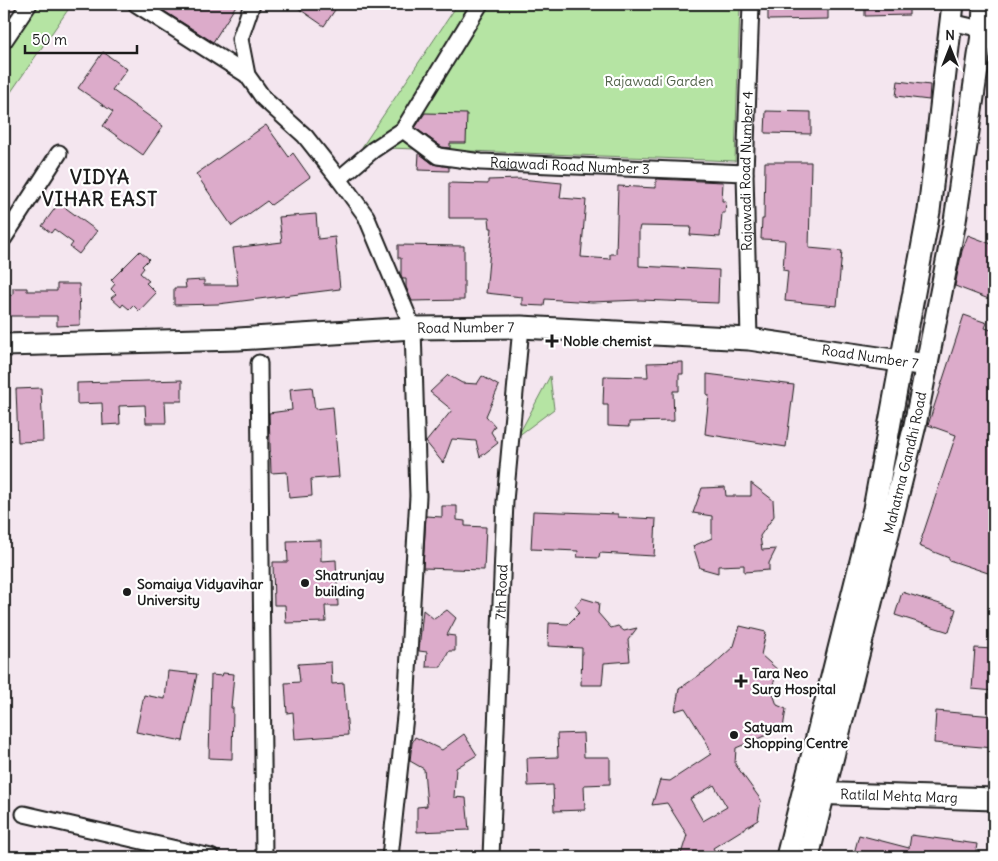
<svg xmlns="http://www.w3.org/2000/svg" width="998" height="861" font-family="Delius,sans-serif">
<rect width="100%" height="100%" fill="#f4e6ef"/>
<filter id="ink" filterUnits="userSpaceOnUse"><feTurbulence type="fractalNoise" baseFrequency=".02" numOctaves="2"/><feDisplacementMap in="SourceGraphic" scale="10" xChannelSelector="R" yChannelSelector="G"/><feConvolveMatrix kernelMatrix="1 2 1 2 8 2 1 2 1" color-interpolation-filters="sRGB"/></filter>
<g filter="url(#ink)">
<path fill="#b5e4a3" stroke="#688060" d="M 31,4 L 72,4 L 4,102 L 4,42 Z
M 458,4 L 740,4 L 735,161 L 362,147 Z
M 550,376 L 554,409 L 518,436 Z"/>
<path fill="#dcabca" stroke="#1c1c1c" fill-rule="evenodd" d="M 153,4 L 237,4 L 213,42 Z
M 292,4 L 339,4 L 324,26 Z
M 768,4 L 828,4 L 828,19 L 768,20 Z
M 865,4 L 909,4 L 909,15 L 865,16 Z
M 103,52 L 127,69 L 112,90 L 163,126 L 143,155 L 103,126 L 113,112 L 78,88 Z
M 898,81 L 930,85 L 929,100 L 896,96 Z
M 766,111 L 811,112 L 811,134 L 765,133 Z
M 425,113 L 467,114 L 466,143 L 450,143 L 450,148 L 442,147 L 415,128 Z
M 266,125 L 289,157 L 293,153 L 310,177 L 271,205 L 267,201 L 232,226 L 196,174 Z
M 419,153 L 433,164 L 449,167 L 449,171 L 418,170 Z
M 765,162 L 811,162 L 809,248 L 842,251 L 837,306 L 785,301 L 788,271 L 783,270 L 785,240 L 761,239 L 762,219 L 764,219 Z
M 520,179 L 562,183 L 560,198 L 586,200 L 581,257 L 610,259 L 610,254 L 616,254 L 618,186 L 656,188 L 656,179 L 723,182 L 722,201 L 726,201 L 725,213 L 722,213 L 720,237 L 690,235 L 691,227 L 640,226 L 639,230 L 639,266 L 719,270 L 718,303 L 640,300 L 592,302 L 545,299 L 544,306 L 522,305 L 522,297 L 486,293 L 492,228 L 490,228 L 489,218 L 449,218 L 449,183 L 488,184 L 488,180 Z
M 59,203 L 97,231 L 79,254 L 70,247 L 73,243 L 54,229 L 51,233 L 42,226 Z
M 316,214 L 318,239 L 335,237 L 340,289 L 218,304 L 174,305 L 174,288 L 186,288 L 185,281 L 204,280 L 204,285 L 238,285 L 233,248 L 282,242 L 279,217 Z
M 968,235 L 994,245 L 994,301 L 955,286 L 962,251 Z
M 398,245 L 464,246 L 464,300 L 412,301 L 406,287 L 406,279 L 403,279 L 401,275 L 401,258 L 398,258 Z
M 140,251 L 149,259 L 142,266 L 144,268 L 140,273 L 149,281 L 146,283 L 156,293 L 139,311 L 133,305 L 129,309 L 123,304 L 121,307 L 111,298 L 116,294 L 111,289 L 115,284 L 111,280 Z
M 57,284 L 79,284 L 80,325 L 57,326 L 57,316 L 4,316 L 4,295 L 13,295 L 13,288 L 27,288 L 27,291 L 57,291 Z
M 964,315 L 987,323 L 985,328 L 994,331 L 994,575 L 949,560 L 949,558 L 919,546 L 956,435 L 928,425 Z
M 683,362 L 683,374 L 679,374 L 679,391 L 673,391 L 674,421 L 629,422 L 629,427 L 608,426 L 608,405 L 603,405 L 604,376 L 648,377 L 647,363 Z
M 707,374 L 794,385 L 786,447 L 705,434 L 709,395 L 707,395 Z
M 448,375 L 462,383 L 477,384 L 482,376 L 499,386 L 486,416 L 495,426 L 491,432 L 498,443 L 480,457 L 476,441 L 452,439 L 443,463 L 426,442 L 452,410 L 430,392 Z
M 182,380 L 182,401 L 165,401 L 166,423 L 146,423 L 145,405 L 119,406 L 120,424 L 103,425 L 102,403 L 77,404 L 77,383 Z
M 312,387 L 315,409 L 333,407 L 339,477 L 311,479 L 312,496 L 289,498 L 287,472 L 271,473 L 269,413 L 292,410 L 290,389 Z
M 41,388 L 43,441 L 18,442 L 16,389 Z
M 751,483 L 773,500 L 774,516 L 760,536 L 762,550 L 776,549 L 769,563 L 769,570 L 744,572 L 744,565 L 718,566 L 718,573 L 700,568 L 693,546 L 712,538 L 712,516 L 693,513 L 702,488 L 725,487 L 726,496 L 751,496 Z
M 442,506 L 457,506 L 457,520 L 465,521 L 465,526 L 486,527 L 484,570 L 423,568 L 426,516 L 442,517 Z
M 533,511 L 618,514 L 618,517 L 656,519 L 654,556 L 600,553 L 599,558 L 577,557 L 578,551 L 531,549 Z
M 321,540 L 321,561 L 336,560 L 338,606 L 325,606 L 326,622 L 286,623 L 285,605 L 274,605 L 273,562 L 288,562 L 287,541 Z
M 902,592 L 956,609 L 949,632 L 895,615 Z
M 582,598 L 599,603 L 598,613 L 611,628 L 618,626 L 624,631 L 637,628 L 628,640 L 630,661 L 604,663 L 602,685 L 581,685 L 582,648 L 548,646 L 549,623 L 568,624 L 580,612 L 575,606 Z
M 423,610 L 434,619 L 447,610 L 456,618 L 447,635 L 455,636 L 455,651 L 449,651 L 441,667 L 426,667 L 427,652 L 419,651 Z
M 740,626 L 766,632 L 761,655 L 779,671 L 771,688 L 777,705 L 786,709 L 783,728 L 736,748 L 735,764 L 761,800 L 758,820 L 713,848 L 718,857 L 680,857 L 687,835 L 667,803 L 652,805 L 660,780 L 670,781 L 711,754 L 707,743 L 685,708 L 675,711 L 679,689 L 711,667 L 734,646 ZM 714,785 L 727,807 L 703,821 L 690,799 Z
M 975,648 L 994,649 L 994,691 L 972,689 Z
M 331,662 L 332,684 L 344,683 L 348,735 L 295,739 L 293,712 L 287,713 L 285,683 L 300,682 L 298,664 Z
M 168,671 L 197,674 L 183,741 L 136,732 L 144,695 L 165,699 Z
M 223,673 L 234,674 L 231,708 L 233,708 L 232,759 L 209,758 L 211,675 L 222,676 Z
M 936,711 L 994,716 L 994,748 L 934,743 Z
M 583,733 L 584,757 L 610,757 L 610,784 L 584,785 L 585,810 L 554,811 L 553,785 L 528,786 L 527,758 L 558,757 L 557,734 Z
M 464,734 L 477,755 L 456,768 L 454,797 L 466,798 L 469,830 L 417,832 L 417,807 L 427,806 L 424,769 L 410,761 L 412,743 L 415,737 L 442,750 Z
M 859,835 L 909,848 L 911,835 L 977,844 L 975,857 L 853,857 Z"/>
<g fill="none" stroke-linecap="round" stroke-linejoin="round">
<g stroke="#1c1c1c" stroke-width="19">
<g id="street">
<path d="M 136,4 L 247,75"/>
<path d="M 252,4 L 240,39 L 247,75 L 264,99 L 305,136 L 339,179"/>
<path d="M 951,22 L 994,32"/>
<path d="M 4,41 L 29,4"/>
<path id="s1" d="M 403,130 L 438,156 L 481,162 L 745,173"/>
<path d="M 4,238 L 59,153"/>
<path id="s2" d="M 749,339 L 745,173 L 751,4"/>
<path d="M 259,363 L 264,857"/>
<path d="M 24,814 L 211,857"/>
<path d="M 390,857 L 406,707 L 418,496 L 413,328 L 366,216 L 339,179 L 373,150 L 403,130 L 480,4"/>
<path id="s3" d="M 491,857 L 505,501 L 521,327"/>
</g>
</g>
<g stroke="#1c1c1c" stroke-width="25">
<g id="secondary">
<path id="s4" d="M 4,345 L 238,339 L 413,328 L 521,327 L 749,339 L 927,365"/>
<path id="s5" d="M 810,793 L 994,799"/>
<path d="M 787,857 L 874,509 L 929,211 L 953,4"/>
<path id="s6" d="M 808,857 L 915,425 L 955,221 L 983,28 L 984,4"/>
</g>
</g>
<use href="#street" stroke="#fff" stroke-width="15"/>
<use href="#secondary" stroke="#fff" stroke-width="21"/>
</g>
</g>
<g fill="#1c1c1c" stroke="#fff" stroke-width="2">
<path d="M549.5 333.5h5v5h5v5h-5v5h-5v-5h-5v-5h5z"/>
<circle cx="305" cy="583" r="5"/>
<circle cx="127" cy="592" r="5"/>
<path d="M738.5 673.5h5v5h5v5h-5v5h-5v-5h-5v-5h5z"/>
<circle cx="734" cy="735" r="5"/>
</g>
<g text-anchor="middle" stroke-width="4.5" stroke-linejoin="round" paint-order="stroke">
<g font-size="14" fill="#52624b" stroke="#fff">
<text x="659" y="86">Rajawadi Garden</text>
</g>
<g font-size="14" fill="#1c1c1c" stroke="#fff">
<text dy="5" stroke="none"><textPath href="#s1" startOffset="176">Rajawadi Road Number 3</textPath></text>
<text dy="5" stroke="none"><textPath href="#s2" startOffset="168">Rajawadi Road Number 4</textPath></text>
<text dy="5" stroke="none"><textPath href="#s4" startOffset="462">Road Number 7</textPath></text>
<text dy="5" stroke="none"><textPath href="#s4" startOffset="868">Road Number 7</textPath></text>
<text dy="5" stroke="none"><textPath href="#s6" startOffset="406">Mahatma Gandhi Road</textPath></text>
<text dy="5" stroke="none"><textPath href="#s3" startOffset="265">7th Road</textPath></text>
<text dy="5" stroke="none"><textPath href="#s5" startOffset="89">Ratilal Mehta Marg</textPath></text>
</g>
<g font-size="14" font-weight="bold" fill="#1c1c1c" stroke="#fff" text-anchor="start">
<text x="563" y="346">Noble chemist</text>
<text x="315" y="580">Shatrunjay<tspan x="315" dy="16">building</tspan></text>
<text x="137" y="589">Somaiya Vidyavihar<tspan x="137" dy="16">University</tspan></text>
<text x="752" y="678">Tara Neo<tspan x="752" dy="16">Surg Hospital</tspan></text>
<text x="744" y="732">Satyam<tspan x="744" dy="16">Shopping Centre</tspan></text>
</g>
<g font-size="19" font-weight="bold" letter-spacing="1" fill="#1c1c1c" stroke="#fff">
<text x="100" y="184">VIDYA<tspan x="100" dy="22">VIHAR EAST</tspan></text>
</g>
</g>
<rect width="998" height="861" fill="none" stroke="#fff" stroke-width="20"/>
<rect x="10" y="10" width="978" height="841" fill="none" stroke="#1c1c1c" stroke-width="2" filter="url(#ink)"/>
<g transform="translate(950 48)" stroke="#ffffff" stroke-width="4" paint-order="stroke">
<path d="M0-4L9 19L0 12L-9 19Z" fill="#1c1c1c"/>
<text y="-8" font-size="14" font-weight="bold" text-anchor="middle" fill="#1c1c1c">N</text>
</g>
<path d="M25 45v8h112v-8" fill="none" stroke="#1c1c1c" stroke-width="2.5"/>
<text x="32" y="45" font-size="15" fill="#1c1c1c" stroke="#ffffff" stroke-width="4" paint-order="stroke">50 m</text>
</svg>
